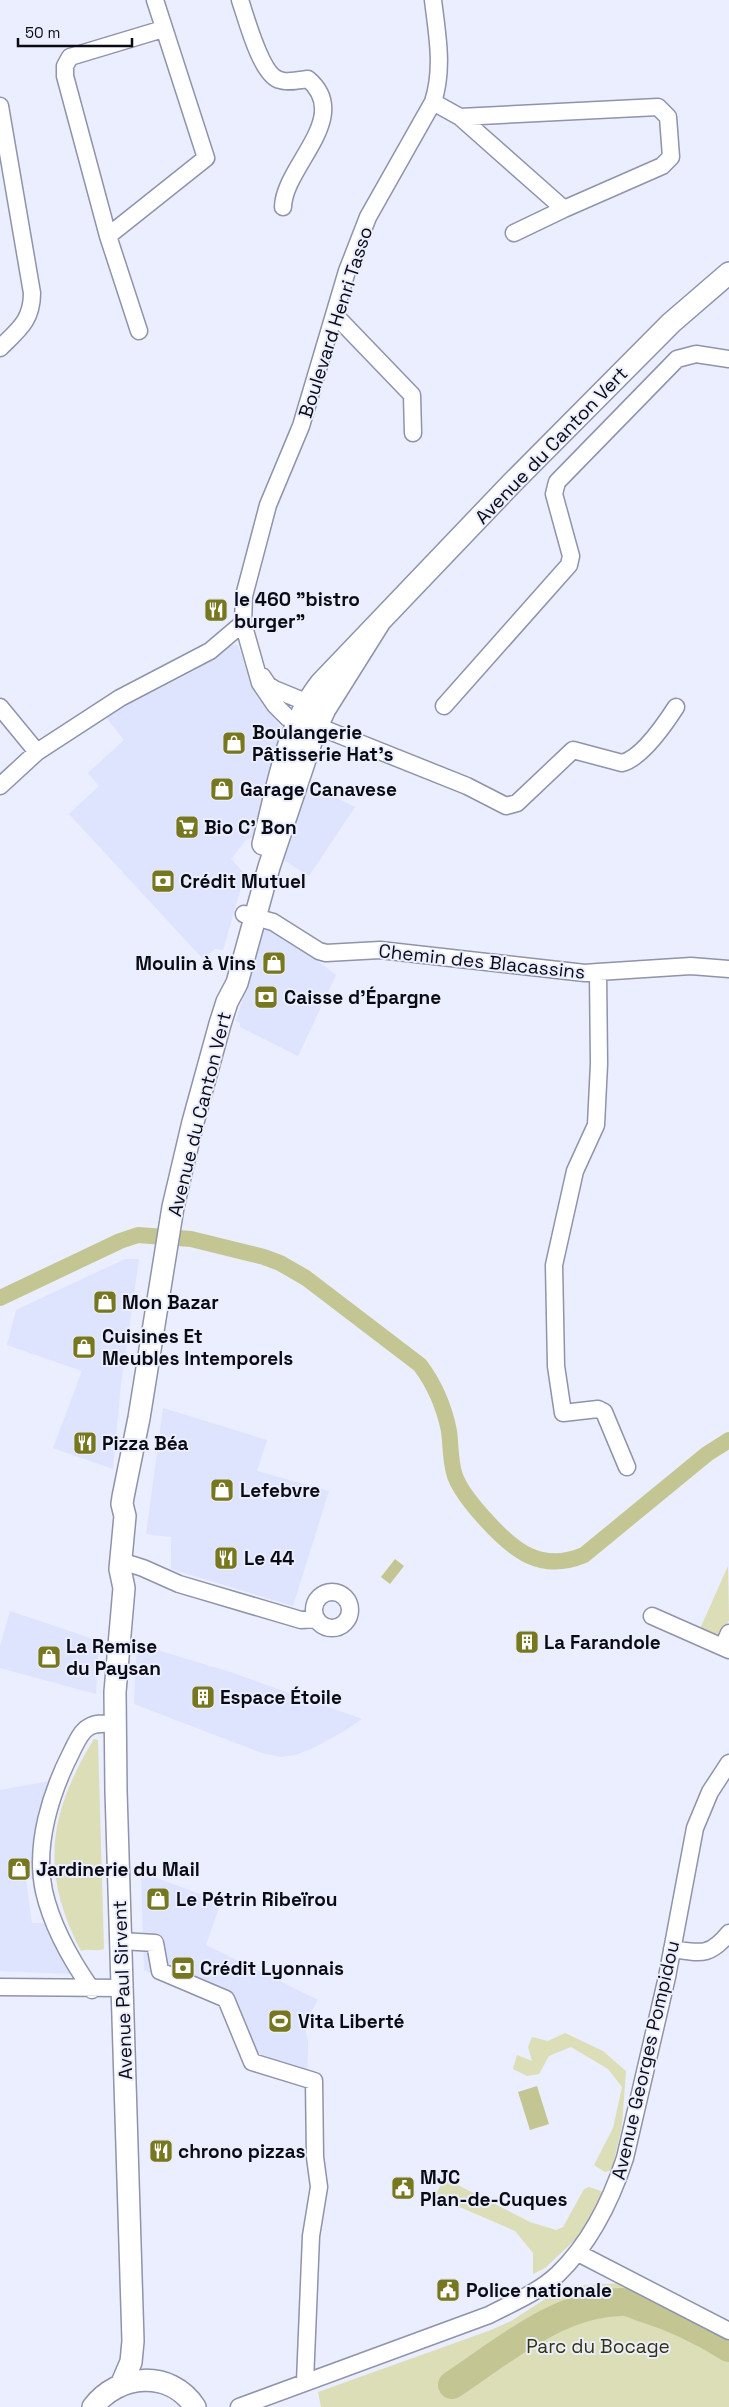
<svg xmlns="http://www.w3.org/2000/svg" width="729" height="2407" font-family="'Space Grotesk',sans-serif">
<rect width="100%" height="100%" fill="#ebeefe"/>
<path fill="#dee3fe" d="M 227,645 L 238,645 L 253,689 L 278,722 L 283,735 L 256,836 L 246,840 L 231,859 L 245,874 L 223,950 L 215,949 L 203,959 L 69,814 L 99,786 L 88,773 L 124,740 L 105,716 L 194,671 Z
M 310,785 L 355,807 L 309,876 L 282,859 L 294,819 Z
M 264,925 L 318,957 L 320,963 L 336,975 L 298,1056 L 240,1027 L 240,1023 L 236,1021 Z
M 125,1259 L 139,1259 L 121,1384 L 113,1469 L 53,1448 L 82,1371 L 7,1345 L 16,1310 Z
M 163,1408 L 267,1440 L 257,1471 L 329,1491 L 293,1606 L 171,1569 L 171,1537 L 146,1534 Z
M 10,1611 L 99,1641 L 96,1694 L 0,1668 L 0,1646 Z
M 137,1644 L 230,1672 L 362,1719 L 341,1733 L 311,1749 L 295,1755 L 281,1757 L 262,1753 L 134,1704 Z
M 49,1781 L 39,1818 L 38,1878 L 26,1880 L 32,1923 L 47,1923 L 55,1946 L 70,1974 L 0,1971 L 0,1790 Z
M 141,1872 L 221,1902 L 206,1945 L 318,2000 L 304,2025 L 308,2041 L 307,2085 L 247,2068 L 217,2002 L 144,1970 Z"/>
<path fill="#dcdeb7" d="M 728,1566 L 729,1620 L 719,1642 L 699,1631 Z
M 94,1739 L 98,1740 L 104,1949 C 96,1952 89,1948 81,1951 C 40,1872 48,1814 94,1739 Z
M 565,2033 L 603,2051 L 626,2071 L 622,2125 L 612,2170 L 605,2172 L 594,2165 L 613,2128 L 622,2087 L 608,2069 L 571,2047 L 549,2056 L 539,2074 L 527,2076 L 513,2069 L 517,2055 L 532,2061 L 528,2047 L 532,2037 L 548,2041 Z
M 444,2178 L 530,2222 L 556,2230 L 563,2227 L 584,2189 L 589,2187 L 601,2191 L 602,2197 L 578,2237 L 545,2268 L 533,2274 L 533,2253 L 515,2231 L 462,2208 L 432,2202 Z
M 623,2283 L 729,2336 L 729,2407 L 321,2407 L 318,2392 L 491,2330 L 511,2321 L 556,2292 L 571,2286 Z"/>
<path fill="#c3c692" d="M 395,1559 L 404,1566 L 390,1584 L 381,1577 Z
M 537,2086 L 549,2124 L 530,2130 L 518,2092 Z"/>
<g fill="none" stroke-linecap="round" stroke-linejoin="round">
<path stroke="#c3c692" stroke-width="16" d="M 0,1298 L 120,1241 L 138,1235 L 191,1239 L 264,1257 L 280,1263 L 306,1278 L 420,1365 C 435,1385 444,1406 449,1431 C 451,1445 450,1462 455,1476 C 461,1492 474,1507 486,1520 C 514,1551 541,1573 584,1555 L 707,1454 L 729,1440"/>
<path stroke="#c3c692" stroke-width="28" d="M 452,2385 C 502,2352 558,2303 621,2302 C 628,2301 636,2306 643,2308 C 675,2318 700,2330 729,2348"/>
<g stroke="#8f93ab" stroke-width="19">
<path id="minor" d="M 240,0 C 246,17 261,76 280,80 C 287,83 300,80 308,79 C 353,117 284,166 283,207
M 433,102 L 460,117 L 564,209 L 662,166 L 671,157 L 668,117 L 658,107 L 460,117
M 0,106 L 32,293 C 32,321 18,330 0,348
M 514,233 L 564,209
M 108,236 L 206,158 L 155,0
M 335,315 L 412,395 L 413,433
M 139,331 L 108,236 L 65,76 L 65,66 L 70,57 L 163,29
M 262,676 L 268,685 L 274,689 L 318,707
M 444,706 L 569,565 L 571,556 L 554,494 L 557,482 L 677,359 L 696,354 L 729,359
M 0,707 L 37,752
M 317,726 L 467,786 L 506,806 L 517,803 L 573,750 L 622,763 C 642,758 665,724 676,707
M 306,729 L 288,718 L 275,705 L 260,683 L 243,623 L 244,596 L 268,505 L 301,426 L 347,271 L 368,217 L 433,102 C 444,68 437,34 433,0
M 0,786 L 37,752 L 120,698 L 210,651 L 243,623
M 244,914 L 273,922 L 319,951 L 326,953 L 380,950 L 585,973 L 598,972 L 599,1064 L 596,1125 L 575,1171 L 554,1265 L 556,1366 L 563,1413 L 598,1409 L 604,1412 L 627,1467
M 598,972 L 691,966 L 729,969
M 121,1561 L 143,1568 L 179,1584 L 301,1620 L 316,1619
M314 1610a18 18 0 1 1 36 0a18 18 0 1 1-36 0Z
M 652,1616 L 729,1650
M 723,1647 L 729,1633
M 121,1941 L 155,1943 L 160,1971 L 226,1999 L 252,2062 L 314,2081 L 315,2157 L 319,2187 L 311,2236 L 305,2382
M 672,1949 C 701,1953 709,1957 729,1933
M 0,1987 L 121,1988
M 92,1990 C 71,1960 52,1927 44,1891 C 34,1845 51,1792 72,1751 C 76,1743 81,1731 89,1727 C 97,1722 107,1724 115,1724
M 578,2253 L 729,2331
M 239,2407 L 489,2315 C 512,2303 539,2292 558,2274 C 591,2242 611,2201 625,2158 L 667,1977 L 695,1828 L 710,1792 L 729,1763"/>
</g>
<g stroke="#8f93ab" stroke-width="24">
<path id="tertiary" d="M 263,844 C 277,790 286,727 321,683 L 511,484 L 671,323 L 729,273
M 122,2383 L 131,2362 L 133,2341 L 116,1791 L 115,1692 L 124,1588 L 120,1569 L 125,1516 L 122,1504 L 123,1497 L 139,1418 L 173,1207 L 193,1122 L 220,1024 L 227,1002 L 237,983 L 269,867 L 314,733 L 325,709 L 379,623
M 93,2407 C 118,2374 170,2369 195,2407"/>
</g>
<use href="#minor" stroke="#fff" stroke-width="16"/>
<use href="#tertiary" stroke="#fff" stroke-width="21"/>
</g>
<defs>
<g id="restaurant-square" transform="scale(1.25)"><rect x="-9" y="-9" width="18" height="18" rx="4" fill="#76771e" stroke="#ebeefe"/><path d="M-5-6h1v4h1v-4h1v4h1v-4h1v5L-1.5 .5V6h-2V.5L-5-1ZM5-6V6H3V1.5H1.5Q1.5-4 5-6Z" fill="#fff"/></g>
<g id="shop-square" transform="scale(1.25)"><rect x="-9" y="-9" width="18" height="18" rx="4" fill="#76771e" stroke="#ebeefe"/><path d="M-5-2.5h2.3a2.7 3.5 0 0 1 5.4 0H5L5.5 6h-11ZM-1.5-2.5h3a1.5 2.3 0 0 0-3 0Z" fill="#fff"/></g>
<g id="supermarket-square" transform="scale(1.25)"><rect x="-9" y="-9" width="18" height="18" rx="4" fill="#76771e" stroke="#ebeefe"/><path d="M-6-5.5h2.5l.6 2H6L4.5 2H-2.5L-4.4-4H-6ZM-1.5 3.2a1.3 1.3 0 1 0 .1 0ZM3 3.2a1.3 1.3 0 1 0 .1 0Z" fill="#fff"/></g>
<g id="bank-square" transform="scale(1.25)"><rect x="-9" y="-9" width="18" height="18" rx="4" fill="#76771e" stroke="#ebeefe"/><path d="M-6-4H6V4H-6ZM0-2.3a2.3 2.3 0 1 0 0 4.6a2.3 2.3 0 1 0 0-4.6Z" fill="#fff"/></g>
<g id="building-square" transform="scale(1.25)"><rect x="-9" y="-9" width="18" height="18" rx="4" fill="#76771e" stroke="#ebeefe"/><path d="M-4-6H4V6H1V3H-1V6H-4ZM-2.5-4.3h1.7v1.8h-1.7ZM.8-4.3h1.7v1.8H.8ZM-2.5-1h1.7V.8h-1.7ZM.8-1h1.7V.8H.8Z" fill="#fff"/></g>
<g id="stadium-square" transform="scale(1.25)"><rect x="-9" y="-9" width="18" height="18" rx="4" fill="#76771e" stroke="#ebeefe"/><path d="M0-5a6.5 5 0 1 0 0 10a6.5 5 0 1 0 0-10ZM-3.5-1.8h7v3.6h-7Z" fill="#fff"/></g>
<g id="civic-square" transform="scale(1.25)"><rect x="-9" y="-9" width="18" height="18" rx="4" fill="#76771e" stroke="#ebeefe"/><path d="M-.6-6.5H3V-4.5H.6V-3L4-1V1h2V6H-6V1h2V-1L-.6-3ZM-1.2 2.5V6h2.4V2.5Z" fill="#fff"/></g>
</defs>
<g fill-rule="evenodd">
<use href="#restaurant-square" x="216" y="610"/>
<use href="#shop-square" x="234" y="743"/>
<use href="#shop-square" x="222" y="789"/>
<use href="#supermarket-square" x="187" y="827"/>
<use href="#bank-square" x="163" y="881"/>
<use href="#shop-square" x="274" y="963"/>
<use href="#bank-square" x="266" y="997"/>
<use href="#shop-square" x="105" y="1302"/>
<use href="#shop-square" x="84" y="1347"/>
<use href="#restaurant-square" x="85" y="1443"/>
<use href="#shop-square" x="222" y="1490"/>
<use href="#restaurant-square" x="226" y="1558"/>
<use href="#building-square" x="527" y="1642"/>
<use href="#shop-square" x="49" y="1657"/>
<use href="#building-square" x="203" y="1697"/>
<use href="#shop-square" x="19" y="1869"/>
<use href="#shop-square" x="158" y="1899"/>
<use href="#bank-square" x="183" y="1968"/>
<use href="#stadium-square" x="280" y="2021"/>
<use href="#restaurant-square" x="161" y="2151"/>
<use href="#civic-square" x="403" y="2188"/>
<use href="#civic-square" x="448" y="2290"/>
</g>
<g text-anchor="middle" stroke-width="4" stroke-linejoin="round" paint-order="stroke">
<g font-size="19" fill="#0a0b13" stroke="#ebeefe">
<text transform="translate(335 322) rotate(-72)" y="7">Boulevard Henri Tasso</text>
<text transform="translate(551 445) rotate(-46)" y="7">Avenue du Canton Vert</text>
<text transform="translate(482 961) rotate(6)" y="7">Chemin des Blacassins</text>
<text transform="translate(199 1114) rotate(-76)" y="7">Avenue du Canton Vert</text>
<text transform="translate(122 1990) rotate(-92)" y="7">Avenue Paul Sirvent</text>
<text transform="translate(645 2060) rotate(-77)" y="7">Avenue Georges Pompidou</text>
</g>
<g font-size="19" font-weight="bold" fill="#0a0b13" stroke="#ebeefe" text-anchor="start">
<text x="234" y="606">le 460 "bistro<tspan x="234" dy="22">burger"</tspan></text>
<text x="252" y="739">Boulangerie<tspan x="252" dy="22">Pâtisserie Hat's</tspan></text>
<text x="240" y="796">Garage Canavese</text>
<text x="204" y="834">Bio C' Bon</text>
<text x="180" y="888">Crédit Mutuel</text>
<text x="256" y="970" text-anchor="end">Moulin à Vins</text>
<text x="284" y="1004">Caisse d'Épargne</text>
<text x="122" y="1309">Mon Bazar</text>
<text x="102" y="1343">Cuisines Et<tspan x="102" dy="22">Meubles Intemporels</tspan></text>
<text x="102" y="1450">Pizza Béa</text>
<text x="240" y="1497">Lefebvre</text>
<text x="244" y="1565">Le 44</text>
<text x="544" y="1649">La Farandole</text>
<text x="66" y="1653">La Remise<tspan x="66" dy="22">du Paysan</tspan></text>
<text x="220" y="1704">Espace Étoile</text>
<text x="36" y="1876">Jardinerie du Mail</text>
<text x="176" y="1906">Le Pétrin Ribeïrou</text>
<text x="200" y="1975">Crédit Lyonnais</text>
<text x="298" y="2028">Vita Liberté</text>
<text x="178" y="2158">chrono pizzas</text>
<text x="420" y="2184">MJC<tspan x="420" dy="22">Plan-de-Cuques</tspan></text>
<text x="466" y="2297">Police nationale</text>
</g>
<g font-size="19" fill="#34340b" stroke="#ebeefe">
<text x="598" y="2353">Parc du Bocage</text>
</g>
</g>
<path d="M18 38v8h114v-8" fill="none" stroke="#0a0b13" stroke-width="2.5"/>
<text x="25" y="38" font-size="15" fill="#0a0b13" stroke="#ebeefe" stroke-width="4" paint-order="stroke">50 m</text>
</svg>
